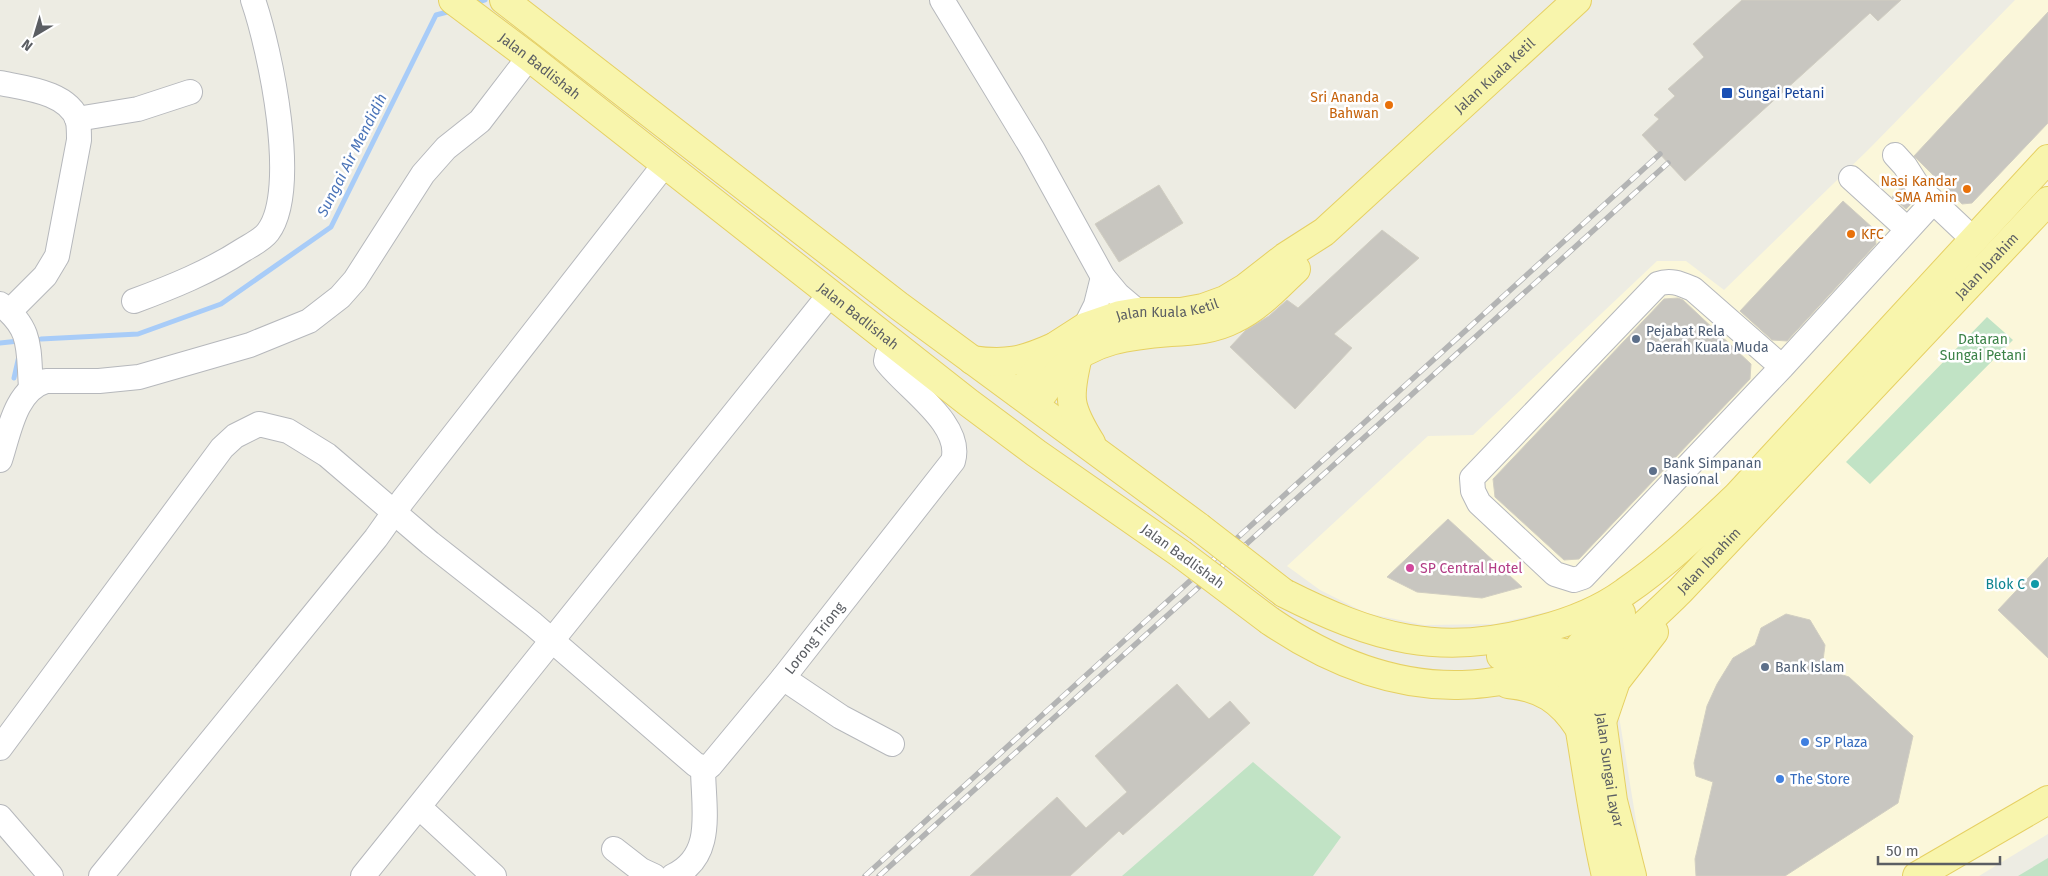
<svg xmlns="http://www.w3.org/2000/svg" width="2048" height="876" font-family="'Fira Sans',sans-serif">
<rect width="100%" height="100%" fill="#edece3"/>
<path fill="#fbf7da" d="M 2015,0 L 2048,0 L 2048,834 L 1979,876 L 1645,876 L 1618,710 L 1581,604 L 1495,624 L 1424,625 L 1366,613 L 1320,590 L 1287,566 L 1428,436 L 1473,435 L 1657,261 L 1686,261 L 1724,290 L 1869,149 Z"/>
<path fill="#c1e3c5" d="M 1987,317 L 2013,340 L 1870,484 L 1846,462 Z
M 1253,762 L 1341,837 L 1313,876 L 1122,876 Z
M 2048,858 L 2048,876 L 2018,876 Z"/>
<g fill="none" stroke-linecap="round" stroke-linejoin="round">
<path stroke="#a8ccf8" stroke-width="5" d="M 473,4 L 485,0
M 41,339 L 138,334 L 221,304 L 331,227 L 436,15 L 451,11
M 0,343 L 19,341
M 14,378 L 19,356"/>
</g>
<path fill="#c8c6c0" stroke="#d1cec2" d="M 1742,0 L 1901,0 L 1878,21 L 1870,13 L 1685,181 L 1642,135 L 1659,119 L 1654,115 L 1675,96 L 1668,89 L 1704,57 L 1693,44 Z
M 2048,12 L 2048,123 L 1972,203 L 1962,204 L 1914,156 Z
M 1159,185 L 1183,223 L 1119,262 L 1095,224 Z
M 1902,186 L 1913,202 L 1906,209 L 1892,197 Z
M 1843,201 L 1874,229 L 1876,244 L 1787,341 L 1772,340 L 1740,311 Z
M 1382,230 L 1419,258 L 1334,334 L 1352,348 L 1295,409 L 1230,347 L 1246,330 L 1269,316 L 1287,300 L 1298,308 Z
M 1678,298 L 1683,300 L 1751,364 L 1750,379 L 1579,559 L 1564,560 L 1495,497 L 1493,479 L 1664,299 Z
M 1448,519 L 1522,587 L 1482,598 L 1417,592 L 1387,577 Z
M 2048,557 L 2048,658 L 1998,610 Z
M 1786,614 L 1810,620 L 1825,645 L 1822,668 L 1849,677 L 1913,736 L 1898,803 L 1785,876 L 1696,876 L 1695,859 L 1713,782 L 1696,776 L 1694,763 L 1707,706 L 1717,684 L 1733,658 L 1755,645 L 1761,628 Z
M 1177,684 L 1209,719 L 1230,701 L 1250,723 L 1123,835 L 1119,831 L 1070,876 L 970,876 L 1057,797 L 1086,828 L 1127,792 L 1095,756 Z"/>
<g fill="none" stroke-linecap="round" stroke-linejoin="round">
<g stroke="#b6b8bc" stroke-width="26">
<g id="minor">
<path d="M 942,0 L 1033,150 L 1103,277 L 1118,295 L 1138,312"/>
<path d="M 0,83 C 24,88 69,92 78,121 C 79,127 79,134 79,140 L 57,256 L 45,276 L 10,311"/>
<path d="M 77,119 L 138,109 L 190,92"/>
<path d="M 1895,155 L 1905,166 L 1919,188 L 1973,239"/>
<path d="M 1851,178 L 1907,229"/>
<path d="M 134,301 C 172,287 209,272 243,250 C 251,245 262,240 268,232 C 300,190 270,49 253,0"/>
<path d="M 0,304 C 33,329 28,349 31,387"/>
<path d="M 1085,327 L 1096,305 L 1103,277"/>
<path d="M 1782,367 L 1693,289 C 1681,284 1671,279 1658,284 L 1472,478 L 1473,491 L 1479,503 L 1555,574 L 1574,580 L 1583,577 L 1763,387 L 1782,367 L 1933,202"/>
<path d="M 0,460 C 9,433 15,390 46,381 L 99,381 L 139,377 L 250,345 L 309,321 L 340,297 L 355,280 L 423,174 L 446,148 L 480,121 L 529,57"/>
<path d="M 783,678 L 841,717 L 892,744"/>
<path id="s1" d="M 0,748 L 222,448 L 235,436 L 259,424 L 288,431 L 327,455 L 430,543 L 533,624 L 696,765 L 703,767 L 710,766 L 783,678 L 953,461 C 964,424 906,388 886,361 L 887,356 L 894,345"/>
<path d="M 419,807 L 494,876"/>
<path d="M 0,817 L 51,876"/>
<path d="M 614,849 L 641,870 L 654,876"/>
<path d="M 101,876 L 376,538 L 403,500 L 665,164"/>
<path d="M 363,876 L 830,294"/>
<path d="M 673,876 C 716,856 703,808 703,767"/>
</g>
</g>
<g stroke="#e6d063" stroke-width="30">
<g id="major">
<path id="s2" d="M 453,0 L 529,57 L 969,403 L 1036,453 L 1181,554"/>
<path d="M 504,0 L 899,306 L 1199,527"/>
<path d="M 1078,356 C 1068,398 1068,406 1091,443"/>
<path d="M 972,360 C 1006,365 1023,361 1054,347"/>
<path id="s3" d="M 1019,394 L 1057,345 L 1085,327 L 1120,315 L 1138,312 L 1181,312 L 1203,308 L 1225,300 L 1245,288 L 1285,257 L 1324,232 L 1577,0"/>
<path d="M 1041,396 C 1048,387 1054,377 1062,369 C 1091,339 1132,335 1171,332 C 1193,331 1215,329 1234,319 C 1258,308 1277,287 1296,269"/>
<path d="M 1284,593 C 1373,638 1440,658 1539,630 C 1570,622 1599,611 1625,592 C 1666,564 1701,530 1737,496 L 2048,159"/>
<path id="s4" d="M 1270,621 C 1326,659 1389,686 1458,685 C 1482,685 1505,680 1529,677 C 1550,673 1577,672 1596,661 C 1627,643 1654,616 1680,591 L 2048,201"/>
<path d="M 1501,656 L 1549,650 L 1589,658"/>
<path id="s5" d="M 1594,662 L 1613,801 L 1632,876"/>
<path d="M 1508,684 C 1541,687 1561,700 1579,728"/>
<path d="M 1604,716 L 1616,681 L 1654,632"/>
<path d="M 1606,876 C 1590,808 1583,738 1569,670 C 1573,644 1600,626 1621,613"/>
<path d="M 1917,876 L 2048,800"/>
</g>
</g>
<use href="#minor" stroke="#fff" stroke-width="24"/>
<use href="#major" stroke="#f8f5ac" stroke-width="28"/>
<g stroke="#b3b4b4" stroke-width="5.5">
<path id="rail" d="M 865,876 L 1660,154
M 879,876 L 1668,163"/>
</g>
<use href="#rail" stroke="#fff" stroke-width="4" stroke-dasharray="11" stroke-linecap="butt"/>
<g stroke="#e6d063" stroke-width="30" stroke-linecap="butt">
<path id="major-bridge" d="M 1199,527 L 1284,593
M 1181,554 L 1270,621"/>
</g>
<use href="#major-bridge" stroke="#f8f5ac" stroke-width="28"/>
</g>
<rect fill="#1a4fb4" stroke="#fff" stroke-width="2" x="1721" y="87" width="12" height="12" rx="2.5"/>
<g fill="#e8710a" stroke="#fff" stroke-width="2">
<circle cx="1389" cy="105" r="5"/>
<circle cx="1967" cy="189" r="5"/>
<circle cx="1851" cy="234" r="5"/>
</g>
<g fill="#5c6f8a" stroke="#fff" stroke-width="2">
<circle cx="1636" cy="339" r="5"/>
<circle cx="1653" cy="471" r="5"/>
<circle cx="1765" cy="667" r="5"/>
</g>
<circle fill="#d1479c" stroke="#fff" stroke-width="2" cx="1410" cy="568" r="5"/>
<circle fill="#0f9aa8" stroke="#fff" stroke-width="2" cx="2035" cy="584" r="5"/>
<g fill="#3f7fe0" stroke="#fff" stroke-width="2">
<circle cx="1805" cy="742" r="5"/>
<circle cx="1780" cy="779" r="5"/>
</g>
<g text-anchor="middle" stroke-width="5" stroke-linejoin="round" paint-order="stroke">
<g font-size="14" fill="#5b5e63" stroke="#fff">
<text dy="5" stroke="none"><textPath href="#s2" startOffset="109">Jalan Badlishah</textPath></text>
<text dy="5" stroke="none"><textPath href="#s3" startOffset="591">Jalan Kuala Ketil</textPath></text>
<text dy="5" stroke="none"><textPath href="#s4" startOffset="899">Jalan Ibrahim</textPath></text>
<text dy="5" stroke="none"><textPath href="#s3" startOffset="180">Jalan Kuala Ketil</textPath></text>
<text dy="5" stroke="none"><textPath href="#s2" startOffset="514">Jalan Badlishah</textPath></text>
<text transform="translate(1183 556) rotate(36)" y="5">Jalan Badlishah</text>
<text dy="5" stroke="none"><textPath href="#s4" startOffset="494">Jalan Ibrahim</textPath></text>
<text dy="5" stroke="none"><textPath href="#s1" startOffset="1155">Lorong Triong</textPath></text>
<text dy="5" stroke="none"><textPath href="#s5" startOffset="109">Jalan Sungai Layar</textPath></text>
</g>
<g font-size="14" fill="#164399" stroke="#fff" text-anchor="start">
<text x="1738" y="98">Sungai Petani</text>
</g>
<g font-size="14" fill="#c56008" stroke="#fff" text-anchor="end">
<text x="1379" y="102">Sri Ananda<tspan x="1379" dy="16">Bahwan</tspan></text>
<text x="1957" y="186">Nasi Kandar<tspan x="1957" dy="16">SMA Amin</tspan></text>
<text x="1861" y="239" text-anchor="start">KFC</text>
</g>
<g font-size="14" fill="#4e5e75" stroke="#fff" text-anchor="start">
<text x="1646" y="336">Pejabat Rela<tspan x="1646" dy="16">Daerah Kuala Muda</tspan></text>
<text x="1663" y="468">Bank Simpanan<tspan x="1663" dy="16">Nasional</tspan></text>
<text x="1775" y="672">Bank Islam</text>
</g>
<g font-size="14" fill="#3b8247" stroke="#fff">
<text x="1983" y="344">Dataran<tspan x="1983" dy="16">Sungai Petani</tspan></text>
</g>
<g font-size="14" fill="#b23c85" stroke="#fff" text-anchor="start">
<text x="1420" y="573">SP Central Hotel</text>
</g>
<g font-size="14" fill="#0d838f" stroke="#fff" text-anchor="end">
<text x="2025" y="589">Blok C</text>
</g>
<g font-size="14" fill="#366cbe" stroke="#fff" text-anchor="start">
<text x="1815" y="747">SP Plaza</text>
<text x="1790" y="784">The Store</text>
</g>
<g font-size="15" font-style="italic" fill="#4c75b9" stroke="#fff">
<text transform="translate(352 155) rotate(-63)" y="5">Sungai Air Mendidih</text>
</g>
</g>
<g transform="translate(35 35) rotate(218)" stroke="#ffffff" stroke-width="4" paint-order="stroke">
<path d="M0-4L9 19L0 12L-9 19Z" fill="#5b5e63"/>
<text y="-8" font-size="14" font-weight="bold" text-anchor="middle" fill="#5b5e63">N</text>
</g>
<path d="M1878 856v8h122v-8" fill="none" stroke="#5b5e63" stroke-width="2.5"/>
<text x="1886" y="856" font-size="15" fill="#5b5e63" stroke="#ffffff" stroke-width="4" paint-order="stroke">50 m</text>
</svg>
